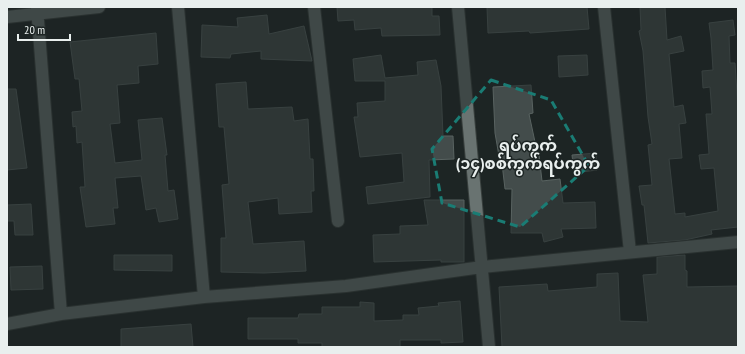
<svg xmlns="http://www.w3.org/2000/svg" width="745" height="354" font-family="'PT Sans Narrow','Noto Sans Myanmar',sans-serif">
<rect width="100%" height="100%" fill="#1d2524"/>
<path fill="#434c4b" stroke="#596361" d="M 337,7 L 432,7 L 432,16 L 439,16 L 440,35 L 382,36 L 381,28 L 355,30 L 354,20 L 338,21 Z
M 487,7 L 587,7 L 589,29 L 530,33 L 529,31 L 488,33 Z
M 640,7 L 665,7 L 667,40 L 681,36 L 684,51 L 669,54 L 674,107 L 683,105 L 686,123 L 679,124 L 682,158 L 669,159 L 675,214 L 685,213 L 685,217 L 718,211 L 714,168 L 701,169 L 699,155 L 709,154 L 706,114 L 712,114 L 710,87 L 703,88 L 702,71 L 713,70 L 711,38 L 709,23 L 733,20 L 735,35 L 729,36 L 730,63 L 735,63 L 738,109 L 738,227 L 711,230 L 712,234 L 685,240 L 648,243 L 644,205 L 642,205 L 639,186 L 652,185 L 648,145 L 652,144 L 648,117 L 643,51 L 639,31 L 641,30 Z
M 267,15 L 269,34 L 304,26 L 312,61 L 261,59 L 261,51 L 231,54 L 230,58 L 201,57 L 202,25 L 238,27 L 237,18 Z
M 156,33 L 158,64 L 138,66 L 139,83 L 117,85 L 120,123 L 110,124 L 115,163 L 142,160 L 138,120 L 162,118 L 167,155 L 165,155 L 168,191 L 174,190 L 178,219 L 159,222 L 156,208 L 146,210 L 141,176 L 115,178 L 118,208 L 113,208 L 115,224 L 86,227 L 80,187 L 85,187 L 82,142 L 77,143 L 76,126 L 73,127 L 72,112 L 82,111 L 79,79 L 75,79 L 70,42 Z
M 381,55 L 385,78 L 418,75 L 417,62 L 436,60 L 441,86 L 443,136 L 453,136 L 454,159 L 429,160 L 430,197 L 368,204 L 366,187 L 404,182 L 402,153 L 360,157 L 354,117 L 358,117 L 357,103 L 385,101 L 385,81 L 355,81 L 353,59 Z
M 587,55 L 588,75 L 559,77 L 558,56 Z
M 246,82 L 248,109 L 292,107 L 294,121 L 308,119 L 310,159 L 313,159 L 314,191 L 311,191 L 312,212 L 279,214 L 278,198 L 248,202 L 253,244 L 304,241 L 306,271 L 264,273 L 221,272 L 221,238 L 226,238 L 222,185 L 229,184 L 224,127 L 219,127 L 216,84 Z
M 531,85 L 533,113 L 529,114 L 538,156 L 539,155 L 542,181 L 560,179 L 563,203 L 595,202 L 596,228 L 561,229 L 563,237 L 544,242 L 542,233 L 511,233 L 512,189 L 505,189 L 501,155 L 499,156 L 495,133 L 493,87 Z
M 7,89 L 16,89 L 27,168 L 7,170 Z
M 596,153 L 597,170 L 574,173 L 572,155 Z
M 424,200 L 464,200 L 464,262 L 441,262 L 441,260 L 374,262 L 373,235 L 400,234 L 400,226 L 428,225 Z
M 31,204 L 33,235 L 15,235 L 14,221 L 7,221 L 7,205 Z
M 114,255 L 172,255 L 172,271 L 114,270 Z
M 685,255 L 685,270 L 687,271 L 687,287 L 738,286 L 738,347 L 502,347 L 499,287 L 547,284 L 548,291 L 597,287 L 597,274 L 618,273 L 620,321 L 648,322 L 643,275 L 657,274 L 657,257 Z
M 42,266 L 43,289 L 11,290 L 10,267 Z
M 460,301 L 463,342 L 441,343 L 441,340 L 400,340 L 400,347 L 322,347 L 322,343 L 298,343 L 298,339 L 248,339 L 248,318 L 298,318 L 299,314 L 322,314 L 322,307 L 360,307 L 360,302 L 374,303 L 374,321 L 403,320 L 403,315 L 419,315 L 418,308 L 439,306 L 438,303 Z
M 191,324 L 193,347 L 121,347 L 121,329 Z"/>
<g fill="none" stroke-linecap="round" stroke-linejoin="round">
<g stroke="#39403e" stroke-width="14">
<path id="minor" d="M 37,7 L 61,314
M 178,7 L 204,297
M 314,7 L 338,221
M 458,7 L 489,347
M 604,7 L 630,252
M 7,17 L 99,7
M 7,324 L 61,314 L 204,297 L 346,286 L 482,267 L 738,242"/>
</g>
<use href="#minor" stroke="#697371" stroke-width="12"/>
</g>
<path d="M0 0H745V354H0ZM 491,80 L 551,100 L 589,166 L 520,227 L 442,203 L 432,149 Z" fill="#1d2524" fill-opacity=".55" fill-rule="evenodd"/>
<path fill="none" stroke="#1a7c74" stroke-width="3" stroke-dasharray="8 5" stroke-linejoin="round" d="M 491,80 L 551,100 L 589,166 L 520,227 L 442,203 L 432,149 Z"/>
<g text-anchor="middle" stroke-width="3" stroke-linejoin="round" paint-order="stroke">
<g font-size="16" font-weight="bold" fill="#e9efee" stroke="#1d2524">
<text x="528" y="151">ရပ်ကွက်<tspan x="528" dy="18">(၁၄)စစ်ကွက်ရပ်ကွက်</tspan></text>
</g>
</g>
<rect width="745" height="354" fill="none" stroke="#e9efee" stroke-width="16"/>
<path d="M18 34v6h52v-6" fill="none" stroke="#e9efee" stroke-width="2"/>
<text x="24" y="34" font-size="12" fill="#e9efee" stroke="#1d2524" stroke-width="3" paint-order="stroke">20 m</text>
</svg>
